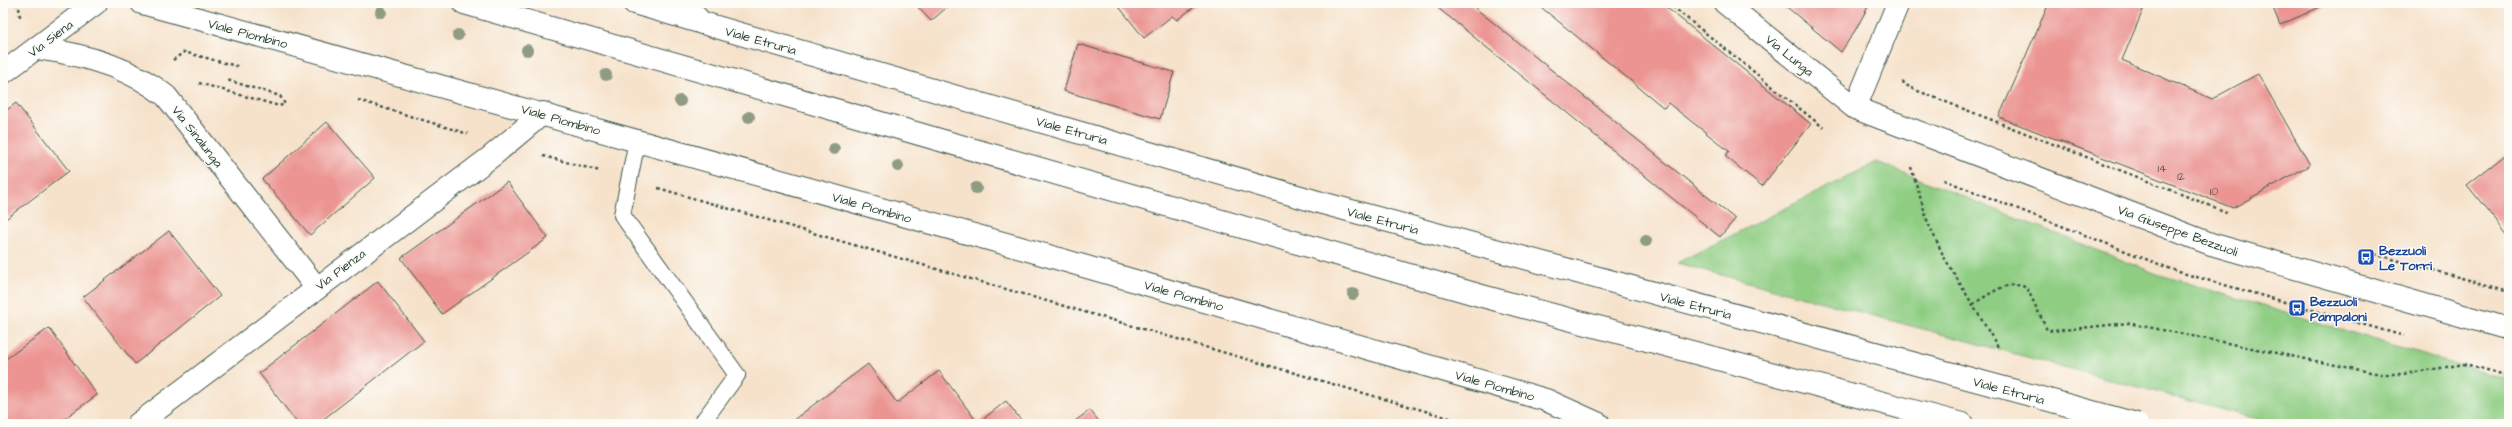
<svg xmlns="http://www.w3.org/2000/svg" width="2512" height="427" font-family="'Architects Daughter',sans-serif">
<rect width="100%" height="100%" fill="#fdfcf7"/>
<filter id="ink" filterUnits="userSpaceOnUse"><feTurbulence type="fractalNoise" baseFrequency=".025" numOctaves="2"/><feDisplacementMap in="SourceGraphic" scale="8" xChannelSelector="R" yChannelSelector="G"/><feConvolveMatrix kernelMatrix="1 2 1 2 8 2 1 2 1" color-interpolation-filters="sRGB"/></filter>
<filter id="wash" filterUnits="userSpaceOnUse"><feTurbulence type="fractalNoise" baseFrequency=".012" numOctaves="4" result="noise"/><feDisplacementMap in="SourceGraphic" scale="16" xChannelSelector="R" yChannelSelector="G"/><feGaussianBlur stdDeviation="0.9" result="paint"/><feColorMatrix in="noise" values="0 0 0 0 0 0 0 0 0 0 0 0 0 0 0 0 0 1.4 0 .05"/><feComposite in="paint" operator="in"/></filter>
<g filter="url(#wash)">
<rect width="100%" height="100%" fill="#f6e2cb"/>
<path fill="#8fcd83" stroke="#57855c" d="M 1877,162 L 2157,274 L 2509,380 L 2509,424 L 2276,424 L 1677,263 Z"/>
<g id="blocks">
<path fill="#eb9492" d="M 914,3 L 952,3 L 931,21 Z
M 1116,3 L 1199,3 L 1177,20 L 1172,16 L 1144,38 Z
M 1432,3 L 1469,3 L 1735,219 L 1720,237 Z
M 1536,3 L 1661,3 L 1811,124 L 1762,186 L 1725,156 L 1729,151 L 1668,103 L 1664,108 Z
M 1782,3 L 1870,3 L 1856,29 L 1841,52 Z
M 2049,3 L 2146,3 L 2122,60 L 2212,99 L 2258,74 L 2310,165 L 2233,208 L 1999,117 Z
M 2271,3 L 2329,3 L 2280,25 Z
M 1078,44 L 1174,72 L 1160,119 L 1064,91 Z
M 16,103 L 69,171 L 3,221 L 3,113 Z
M 327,122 L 375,178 L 310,235 L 262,179 Z
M 2509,152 L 2509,237 L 2467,185 Z
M 507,182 L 548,238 L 442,314 L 401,258 Z
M 169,231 L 220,296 L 135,364 L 83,297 Z
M 378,281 L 424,341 L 317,424 L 298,424 L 259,373 Z
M 49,328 L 97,395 L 57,424 L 3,424 L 3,361 Z
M 868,364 L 897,403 L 939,371 L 978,423 L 1006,401 L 1024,424 L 788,424 Z
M 1090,410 L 1101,424 L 1071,424 Z"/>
</g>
</g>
<g filter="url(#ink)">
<use href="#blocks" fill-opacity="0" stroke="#3f564b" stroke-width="1"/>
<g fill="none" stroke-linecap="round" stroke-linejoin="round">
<g stroke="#3f564b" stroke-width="18">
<path id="lane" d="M 637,141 L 622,215 L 737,375 L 701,424"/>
</g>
<g stroke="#3f564b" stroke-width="24">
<path id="street" d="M 142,3 L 1028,250 L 1546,400 L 1599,424
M 683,3 L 702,23
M 1725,3 L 1855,108 L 2211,244 L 2509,329
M 37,48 C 82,54 130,67 166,96 L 316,287
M 3,73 L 96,3
M 1855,108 L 1898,3
M 138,424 L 492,156 L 543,113"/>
</g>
<g stroke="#3f564b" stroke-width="24">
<path id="primary" d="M 464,3 L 1482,296 L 1962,424
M 634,3 L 1311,200"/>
</g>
<path stroke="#3f564b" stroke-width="2.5" stroke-dasharray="3 3" stroke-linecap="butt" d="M 16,3 L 19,7 L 20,17
M 1668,3 L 1824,128
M 173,60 L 184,52 L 240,67
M 1903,81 L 1904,84 L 1918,91 L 2229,213
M 199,83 L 279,106 L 285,104 L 280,96 L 227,80
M 358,100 L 468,134
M 543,156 L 600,171
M 1911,167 L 1928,223 L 1944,257 L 1998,347
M 1944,180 L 2179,272 L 2404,336
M 658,188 L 1470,424
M 2363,251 L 2509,291
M 1973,304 C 1989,295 2008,278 2027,288 L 2047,330 L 2053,331 L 2128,323 L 2380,374 L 2403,374 L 2465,364 L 2509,376"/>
<use href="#lane" stroke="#fff" stroke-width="16"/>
<use href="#street" stroke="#fff" stroke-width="22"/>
<use href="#primary" stroke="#fff" stroke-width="22"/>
<g stroke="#3f564b" stroke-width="24" stroke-linecap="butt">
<path id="primary-bridge" d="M 1311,200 L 2137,424"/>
</g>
<use href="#primary-bridge" stroke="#fff" stroke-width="22"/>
</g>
<g fill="#8f9b83">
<circle cx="381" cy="12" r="6"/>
<circle cx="458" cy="35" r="6"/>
<circle cx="527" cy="50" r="6"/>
<circle cx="606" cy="75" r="6"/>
<circle cx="680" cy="101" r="6"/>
<circle cx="749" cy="117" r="6"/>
<circle cx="834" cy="149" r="6"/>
<circle cx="898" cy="166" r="6"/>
<circle cx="976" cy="188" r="6"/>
<circle cx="1646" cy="241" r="6"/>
<circle cx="1353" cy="294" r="6"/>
</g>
</g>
<defs>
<g id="bus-square" transform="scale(0.9)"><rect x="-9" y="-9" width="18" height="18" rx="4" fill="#1a4fb4" stroke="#fdfcf7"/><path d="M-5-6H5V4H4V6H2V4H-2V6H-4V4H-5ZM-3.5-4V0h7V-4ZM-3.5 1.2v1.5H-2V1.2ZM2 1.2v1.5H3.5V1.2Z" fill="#fff"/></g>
</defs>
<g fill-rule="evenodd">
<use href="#bus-square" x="2366" y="257"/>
<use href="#bus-square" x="2297" y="308"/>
</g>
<g text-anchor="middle" stroke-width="3" stroke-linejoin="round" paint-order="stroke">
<g font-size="11" fill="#52534c">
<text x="2162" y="172">14</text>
<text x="2181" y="180">12</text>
<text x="2214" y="195">10</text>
</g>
<g font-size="13" fill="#1f3d34" stroke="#fdfcf7">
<text transform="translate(248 33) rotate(15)" y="5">Viale Piombino</text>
<text transform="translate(50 38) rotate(-37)" y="5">Via Siena</text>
<text transform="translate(761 40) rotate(16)" y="5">Viale Etruria</text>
<text transform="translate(1790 55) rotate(39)" y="5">Via Lunga</text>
<text transform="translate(561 119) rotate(16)" y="5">Viale Piombino</text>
<text transform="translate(1072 130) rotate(16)" y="5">Viale Etruria</text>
<text transform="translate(198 136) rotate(52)" y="5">Via Sinalunga</text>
<text transform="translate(872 207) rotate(16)" y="5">Viale Piombino</text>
<text transform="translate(1383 220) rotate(15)" y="5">Viale Etruria</text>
<text transform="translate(2178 230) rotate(20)" y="5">Via Giuseppe Bezzuoli</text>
<text transform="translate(340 269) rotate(-37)" y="5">Via Pienza</text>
<text transform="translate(1184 295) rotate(16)" y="5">Viale Piombino</text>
<text transform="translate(1696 305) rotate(15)" y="5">Viale Etruria</text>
<text transform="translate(1495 385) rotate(16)" y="5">Viale Piombino</text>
<text transform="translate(2009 390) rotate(15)" y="5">Viale Etruria</text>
</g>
<g font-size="13" font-weight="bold" fill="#164399" stroke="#fdfcf7" text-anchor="start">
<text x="2379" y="255">Bezzuoli<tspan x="2379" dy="15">Le Torri</tspan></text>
<text x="2310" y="306">Bezzuoli<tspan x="2310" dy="15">Pampaloni</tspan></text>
</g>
</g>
<rect width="2512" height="427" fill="none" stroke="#fdfcf7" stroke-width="16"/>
</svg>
